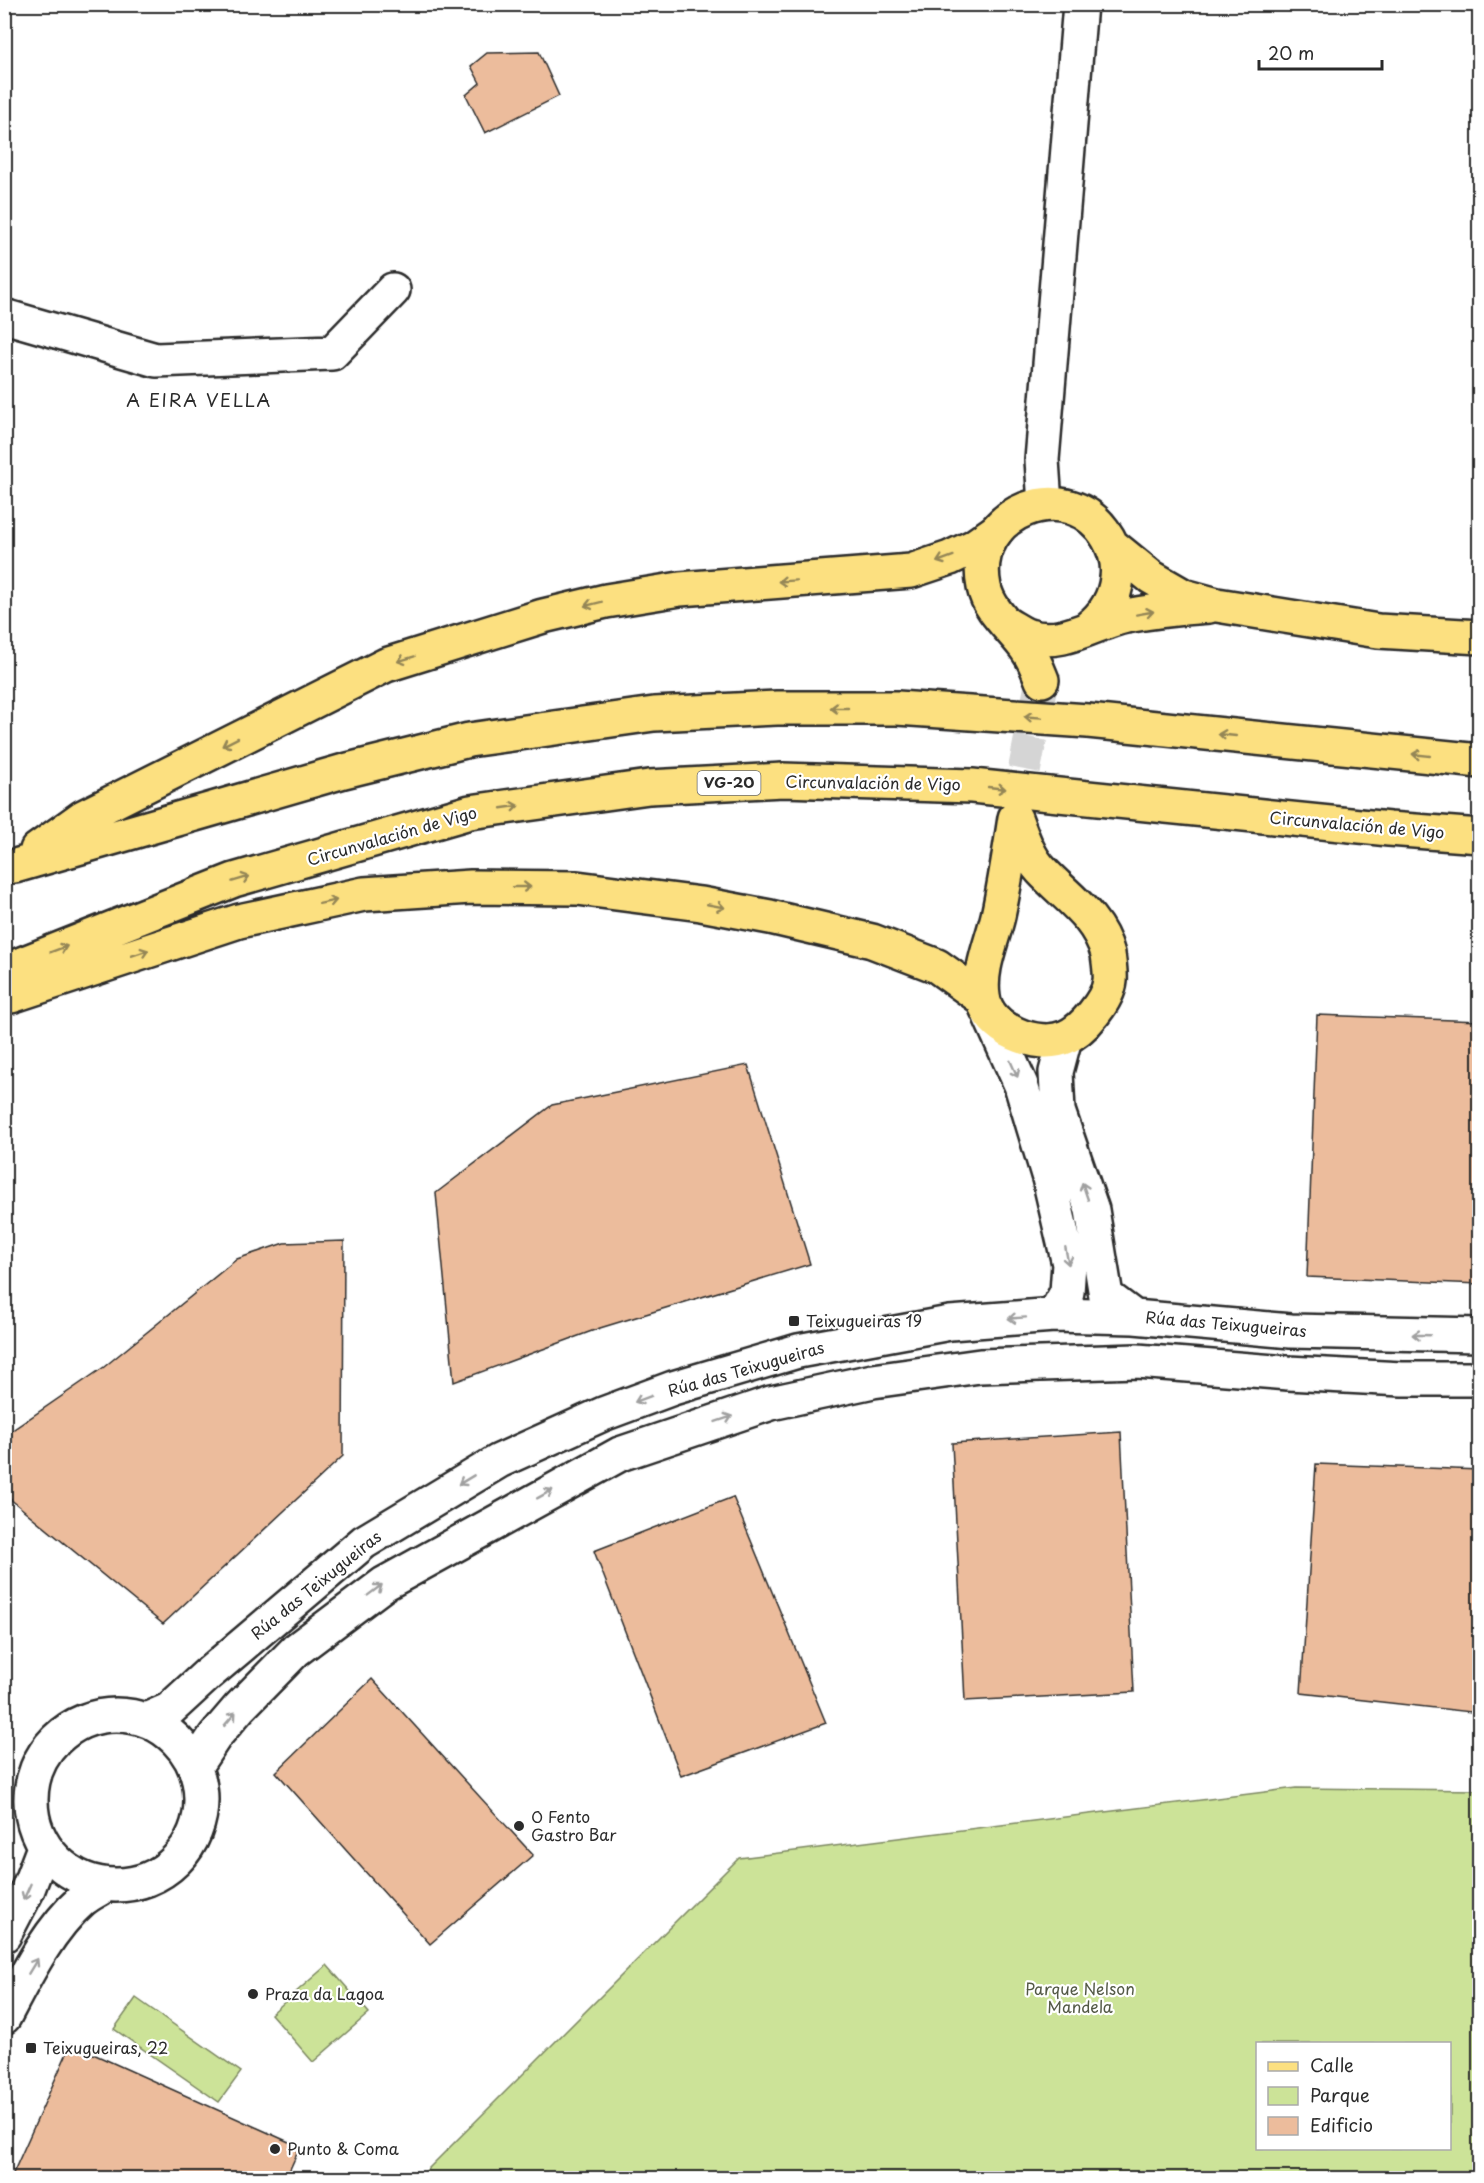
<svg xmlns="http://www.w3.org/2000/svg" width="1484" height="2183" font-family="'Playpen Sans',sans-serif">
<rect width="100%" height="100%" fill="#fff"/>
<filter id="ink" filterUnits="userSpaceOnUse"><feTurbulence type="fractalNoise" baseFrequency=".0167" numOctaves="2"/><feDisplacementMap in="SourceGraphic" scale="12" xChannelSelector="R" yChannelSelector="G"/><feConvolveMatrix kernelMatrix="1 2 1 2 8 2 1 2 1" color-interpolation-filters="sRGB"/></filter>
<g filter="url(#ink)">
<path fill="#cce398" stroke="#7c8762" stroke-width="1.5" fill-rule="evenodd" d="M 1296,1788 L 1479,1790 L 1479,2178 L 419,2178 L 739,1858 ZM 1258,2044 L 1450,2044 L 1450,2148 L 1258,2148 Z
M 327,1965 L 369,2013 L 313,2062 L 271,2014 Z
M 136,1998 L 241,2072 L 219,2102 L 114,2029 Z"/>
<path fill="#ecbc9c" stroke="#2b2b2b" stroke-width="1.5" d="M 539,52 L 559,96 L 485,133 L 466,95 L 480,83 L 471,66 L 487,53 Z
M 1317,1015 L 1480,1021 L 1480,1284 L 1307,1277 Z
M 748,1065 L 810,1264 L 600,1328 L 454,1382 L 436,1193 L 552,1105 Z
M 344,1241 L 343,1456 L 163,1624 L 4,1494 L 4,1436 L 104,1367 L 237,1259 L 284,1243 Z
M 1121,1432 L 1134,1692 L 965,1701 L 952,1443 Z
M 1316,1464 L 1480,1470 L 1480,1713 L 1301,1693 Z
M 733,1497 L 826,1723 L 681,1776 L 594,1551 Z
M 372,1679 L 533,1855 L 430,1944 L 276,1772 Z
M 71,2044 L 300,2147 L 286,2178 L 11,2178 Z"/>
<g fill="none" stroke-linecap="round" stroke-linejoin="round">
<path stroke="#d5d5d5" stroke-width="33" stroke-dasharray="33 16" stroke-linecap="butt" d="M 1015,818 L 1042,680"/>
<g stroke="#2b2b2b" stroke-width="38">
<path id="minor" d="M 4,316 L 156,360 L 332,353 L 393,290
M 1045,504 L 1042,460 L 1080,4
M 990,1016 L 1021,1085 L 1049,1178 L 1069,1264 L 1067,1292 L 1054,1315
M 1065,1038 L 1056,1072 L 1058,1111 L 1092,1210 L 1106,1296 L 1134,1317
M31 1800a85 85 0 1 1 170 0a85 85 0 1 1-170 0Z
M 146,1720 L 169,1710 L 207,1675 L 364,1542 L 499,1461 L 603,1414 L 673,1388 L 798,1351 L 950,1323 L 1054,1315 L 1134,1317 L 1291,1331 L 1480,1335
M 195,1766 L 215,1736 L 239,1708 L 296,1650 L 384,1584 L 620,1454 L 771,1403 L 873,1381 L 980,1366 L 1137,1361 L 1288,1373 L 1402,1379 L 1480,1379
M 4,1935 L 28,1889 L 44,1847
M 4,2017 C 25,1977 48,1930 82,1900 C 89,1894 98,1890 106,1885"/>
</g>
<g stroke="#2b2b2b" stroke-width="38">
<path id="major" d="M 1114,547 L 1151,577 L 1184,596 L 1217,605 L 1378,631 L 1480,637
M 1008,625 C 1015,629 1022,634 1029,636 C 1063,647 1093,623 1126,616 C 1153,611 1181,608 1209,606
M 1042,680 C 1038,670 1034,659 1028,651 C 1014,630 989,612 984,587 C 968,511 1070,472 1108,538 C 1115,550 1119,564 1117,578 C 1115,598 1105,615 1088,628
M 1015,818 C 1022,836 1028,856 1041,870 C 1066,897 1098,916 1108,954 C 1109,962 1111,974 1110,981 C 1108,1000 1083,1030 1066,1037 C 1038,1050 986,1029 983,996 C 979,969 992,942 998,916 C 1005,884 1010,850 1015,818 Z"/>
</g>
<g stroke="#2b2b2b" stroke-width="38">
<path id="highway" d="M 37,850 L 83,817 L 386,665 L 543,616 L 606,601 L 680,589 L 911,571 L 950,558 L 973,547 L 996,531
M 15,866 L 344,771 L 469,740 L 654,714 L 777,708 L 897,708 L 1088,721 L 1480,761
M 4,971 L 234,880 L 470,812 L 649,787 L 783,780 L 972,786 L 1389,829 L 1480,836
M 4,996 L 11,996 L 239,921 L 364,894 L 471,887 L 577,888 L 701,904 L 770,917 L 872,941 L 937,966 L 983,999"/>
</g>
<use href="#minor" stroke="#fff" stroke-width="33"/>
<use href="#major" stroke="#fce080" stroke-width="33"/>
<use href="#highway" stroke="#fce080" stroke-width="33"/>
</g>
<defs><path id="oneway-shaft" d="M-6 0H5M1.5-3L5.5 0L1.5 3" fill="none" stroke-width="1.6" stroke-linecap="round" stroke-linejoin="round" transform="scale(1.5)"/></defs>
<g stroke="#948656">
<use href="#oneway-shaft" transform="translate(945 559) rotate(160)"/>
<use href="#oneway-shaft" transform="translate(787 581) rotate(176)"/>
<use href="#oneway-shaft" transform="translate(593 604) rotate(166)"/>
<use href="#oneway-shaft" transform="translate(1145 613) rotate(-10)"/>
<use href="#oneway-shaft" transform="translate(406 659) rotate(163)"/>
<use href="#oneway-shaft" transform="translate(839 708) rotate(180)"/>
<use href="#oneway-shaft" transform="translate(1033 717) rotate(-176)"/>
<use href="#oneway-shaft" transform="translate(1227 735) rotate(-174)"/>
<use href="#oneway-shaft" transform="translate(230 742) rotate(153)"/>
<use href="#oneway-shaft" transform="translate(1421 755) rotate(-174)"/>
<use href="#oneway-shaft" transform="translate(997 788) rotate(6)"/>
<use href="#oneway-shaft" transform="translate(510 807) rotate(-8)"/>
<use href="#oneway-shaft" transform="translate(241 879) rotate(-17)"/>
<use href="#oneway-shaft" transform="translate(522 887)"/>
<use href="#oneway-shaft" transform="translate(328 902) rotate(-12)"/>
<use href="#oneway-shaft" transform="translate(716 906) rotate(11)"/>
<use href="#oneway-shaft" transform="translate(59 949) rotate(-21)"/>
<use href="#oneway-shaft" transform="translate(140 953) rotate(-18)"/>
</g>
<g stroke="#a0a0a0">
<use href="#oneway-shaft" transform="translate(1014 1069) rotate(66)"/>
<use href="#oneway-shaft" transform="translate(1085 1191) rotate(-109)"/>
<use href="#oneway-shaft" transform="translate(1067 1256) rotate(79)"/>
<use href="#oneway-shaft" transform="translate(1017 1318) rotate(176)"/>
<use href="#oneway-shaft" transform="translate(1421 1335) rotate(-178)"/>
<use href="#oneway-shaft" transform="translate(643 1399) rotate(159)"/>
<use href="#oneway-shaft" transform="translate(724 1419) rotate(-19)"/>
<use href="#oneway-shaft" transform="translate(466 1480) rotate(149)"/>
<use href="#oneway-shaft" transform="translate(545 1494) rotate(-29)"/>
<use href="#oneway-shaft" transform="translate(375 1590) rotate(-37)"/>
<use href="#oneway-shaft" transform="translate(230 1719) rotate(-50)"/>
<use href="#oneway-shaft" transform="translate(27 1892) rotate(114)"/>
<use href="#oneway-shaft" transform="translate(33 1966) rotate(-59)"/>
</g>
</g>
<g fill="#2b2b2b" stroke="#fff" stroke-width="2">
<rect x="788" y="1315" width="12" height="12" rx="3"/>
<circle cx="519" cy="1826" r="6"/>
<circle cx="253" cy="1994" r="6"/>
<rect x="25" y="2042" width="12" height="12" rx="3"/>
<circle cx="275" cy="2149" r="6"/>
</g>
<g text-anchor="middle" stroke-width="4.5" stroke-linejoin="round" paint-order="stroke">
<rect fill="#fff" stroke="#6b6b6b" stroke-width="1.5" x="697.5" y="771" width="63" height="24" rx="4.5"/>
<g font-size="15" font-weight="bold" fill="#2b2b2b">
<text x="729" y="788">VG-20</text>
</g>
<g font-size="16" fill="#2b2b2b" stroke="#fff">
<text transform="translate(873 783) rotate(1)" y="6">Circunvalación de Vigo</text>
<text transform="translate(1357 825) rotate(5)" y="6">Circunvalación de Vigo</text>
<text transform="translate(392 836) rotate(-16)" y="6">Circunvalación de Vigo</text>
<text transform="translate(1226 1324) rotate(5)" y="6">Rúa das Teixugueiras</text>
<text transform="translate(746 1369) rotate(-16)" y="6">Rúa das Teixugueiras</text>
<text transform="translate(316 1585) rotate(-39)" y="6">Rúa das Teixugueiras</text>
</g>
<g font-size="16" fill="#2b2b2b" stroke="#fff" text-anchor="start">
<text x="806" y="1327">Teixugueiras 19</text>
<text x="531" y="1823">O Fento<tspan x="531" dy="18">Gastro Bar</tspan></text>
<text x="265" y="2000">Praza da Lagoa</text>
<text x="43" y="2054">Teixugueiras, 22</text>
<text x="287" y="2155">Punto &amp; Coma</text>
</g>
<g font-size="16" fill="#535946" stroke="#fff">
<text x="1080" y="1995">Parque Nelson<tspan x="1080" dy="18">Mandela</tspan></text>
</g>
<g font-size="18" letter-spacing="1.5" fill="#2b2b2b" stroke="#fff">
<text x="199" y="407">A EIRA VELLA</text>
</g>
</g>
<rect width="1484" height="2183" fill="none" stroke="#fff" stroke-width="24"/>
<rect x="12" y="12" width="1460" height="2159" fill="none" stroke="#2b2b2b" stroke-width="2" filter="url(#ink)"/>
<rect x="1256" y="2042" width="195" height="108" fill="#ffffff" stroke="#aaaaaa" stroke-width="1.5"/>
<rect x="1268" y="2062" width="30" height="9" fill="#fce080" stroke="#aaaaaa" stroke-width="1.5"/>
<text x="1310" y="2072" font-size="18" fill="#2b2b2b">Calle</text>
<rect x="1268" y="2087" width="30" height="18" fill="#cce398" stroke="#aaaaaa" stroke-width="1.5"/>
<text x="1310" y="2102" font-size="18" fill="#2b2b2b">Parque</text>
<rect x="1268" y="2117" width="30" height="18" fill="#ecbc9c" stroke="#aaaaaa" stroke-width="1.5"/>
<text x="1310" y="2132" font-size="18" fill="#2b2b2b">Edificio</text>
<path d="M1259 60v9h123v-9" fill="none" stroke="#2b2b2b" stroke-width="3"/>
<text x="1268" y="60" font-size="18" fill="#2b2b2b" stroke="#ffffff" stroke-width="4.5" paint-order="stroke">20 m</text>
</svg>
